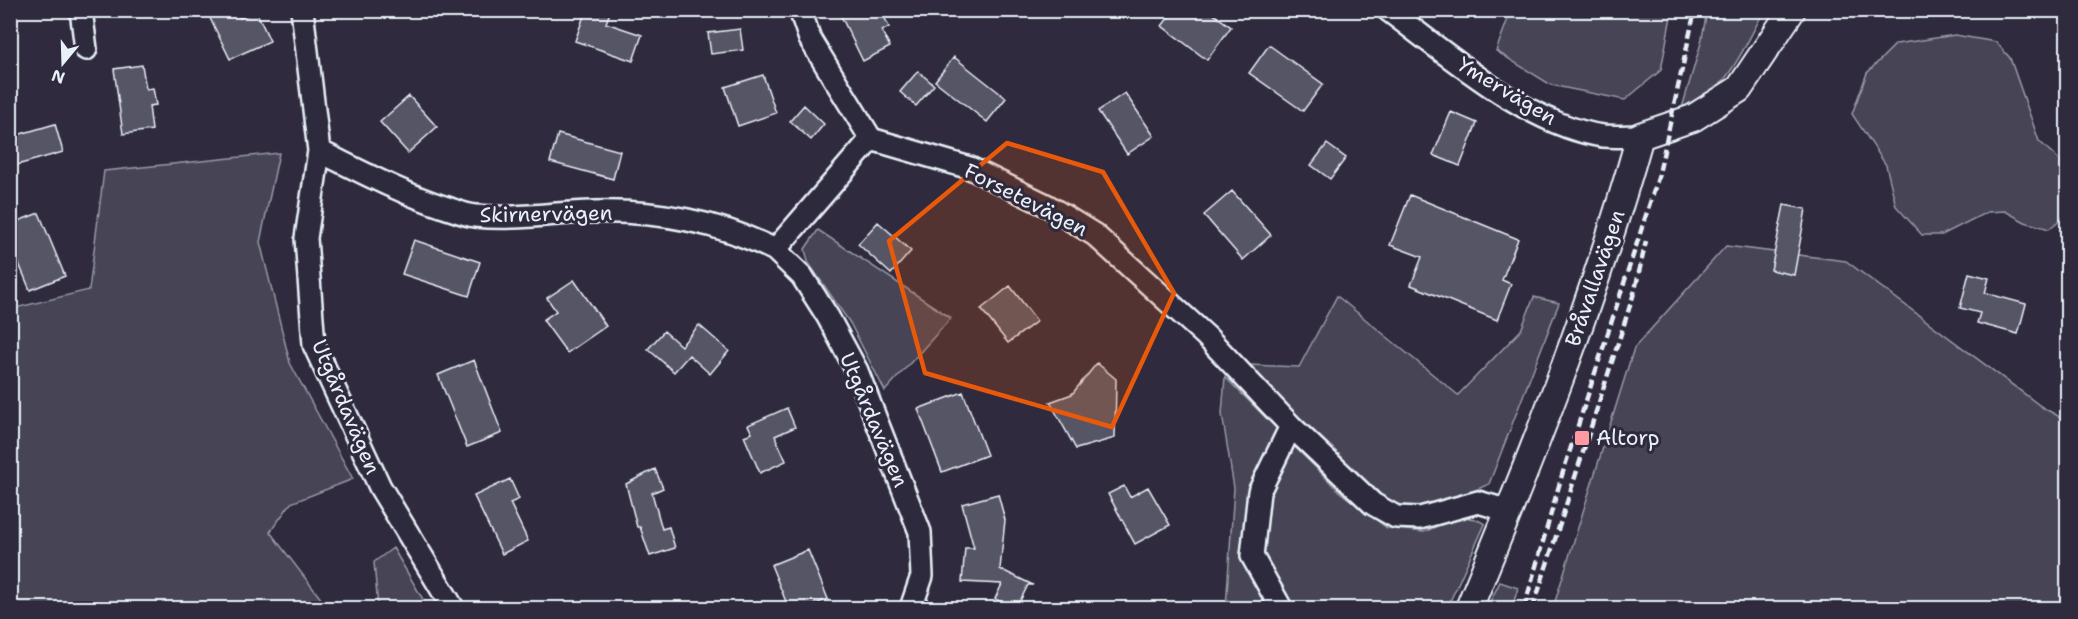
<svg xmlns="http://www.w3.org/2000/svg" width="2078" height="619" font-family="'Shantell Sans',sans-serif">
<rect width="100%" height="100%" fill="#2f2a3d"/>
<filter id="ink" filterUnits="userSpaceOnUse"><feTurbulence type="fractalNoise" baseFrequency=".0167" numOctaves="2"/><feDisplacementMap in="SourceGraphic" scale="12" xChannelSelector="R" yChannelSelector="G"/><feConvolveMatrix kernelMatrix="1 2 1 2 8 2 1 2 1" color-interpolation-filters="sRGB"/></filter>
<g filter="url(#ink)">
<path fill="#464455" stroke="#979aa6" stroke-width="1.5" d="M 1503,11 L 1672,11 L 1661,70 L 1625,100 L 1551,85 L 1496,51 L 1509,16 Z
M 1707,11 L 1764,11 C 1745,45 1724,100 1682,108 L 1701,43 Z
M 1955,35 L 1996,42 L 2010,58 L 2039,141 L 2067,167 L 2067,214 L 2049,229 L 2025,222 L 2005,211 L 1987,212 L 1942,235 L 1922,235 L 1896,206 L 1886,165 L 1852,114 L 1867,73 L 1896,44 Z
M 279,153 L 260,242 L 290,363 L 353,479 L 291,503 L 270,532 L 328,608 L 11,608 L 11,309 L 89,290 L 104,171 Z
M 818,230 L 951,318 L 885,391 L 850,323 L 808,262 L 805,249 Z
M 1726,246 L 1846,261 L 2042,407 L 2067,421 L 2067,608 L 1553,608 L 1634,348 Z
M 1337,296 L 1458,395 L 1521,330 L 1534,297 L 1559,303 L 1489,484 L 1442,505 L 1411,506 L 1390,503 L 1340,462 L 1250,365 L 1299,367 Z
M 1225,377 L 1341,493 L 1387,528 L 1424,532 L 1458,517 L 1476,519 L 1485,524 L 1447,608 L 1226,608 L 1234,488 L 1222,414 Z
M 393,548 L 428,608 L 378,608 L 374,562 Z
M 1500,582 L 1518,588 L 1512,608 L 1487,608 Z"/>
<path fill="#575565" stroke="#e8f1f8" stroke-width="1.5" d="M 206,10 L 236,10 L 240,18 L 256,11 L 270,41 L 230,59 Z
M 586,10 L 611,10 L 606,23 L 642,35 L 633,61 L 575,41 Z
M 838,10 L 881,10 L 889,27 L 882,31 L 890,47 L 863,61 Z
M 1174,10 L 1208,10 L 1231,27 L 1207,60 L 1162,26 Z
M 740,29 L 743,50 L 711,54 L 708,33 Z
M 1269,45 L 1323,84 L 1303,111 L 1249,73 Z
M 954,57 L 1006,98 L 987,122 L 935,81 Z
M 142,65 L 146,89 L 153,88 L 156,105 L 149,106 L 152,130 L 123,134 L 114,69 Z
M 918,71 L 934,85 L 916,106 L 900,92 Z
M 763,75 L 776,113 L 738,126 L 725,87 Z
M 1125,93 L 1154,136 L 1127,154 L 1098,111 Z
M 409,96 L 437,127 L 408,153 L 380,122 Z
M 804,105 L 824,124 L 811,140 L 790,121 Z
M 1451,112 L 1477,123 L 1460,166 L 1433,155 Z
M 55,124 L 63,152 L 10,167 L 10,137 Z
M 558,134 L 620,151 L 613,179 L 550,162 Z
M 1327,144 L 1346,158 L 1330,179 L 1311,165 Z
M 1232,191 L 1271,235 L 1243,260 L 1204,215 Z
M 1410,195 L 1518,239 L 1502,280 L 1511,284 L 1497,320 L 1411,285 L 1422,257 L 1390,245 Z
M 1784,205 L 1806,209 L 1794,275 L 1771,270 Z
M 39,213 L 65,276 L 30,290 L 10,242 L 10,224 Z
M 878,222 L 911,251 L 891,274 L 858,244 Z
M 414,240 L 480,262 L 469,296 L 402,274 Z
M 1969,273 L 1989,278 L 1985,293 L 2026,304 L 2018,334 L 1977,323 L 1980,313 L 1960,308 Z
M 574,280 L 606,326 L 567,353 L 543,320 L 556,311 L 547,298 Z
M 1010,286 L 1037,321 L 1008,343 L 981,309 Z
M 699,325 L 729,351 L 710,374 L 689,355 L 674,372 L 648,349 L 664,331 L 681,346 Z
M 474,360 L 502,433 L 467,447 L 438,375 Z
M 1097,363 L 1116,379 L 1115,438 L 1076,449 L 1050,402 L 1072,394 Z
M 963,392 L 987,455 L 942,472 L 918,409 Z
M 787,408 L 795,427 L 775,436 L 786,461 L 760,473 L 744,436 L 752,433 L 748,425 Z
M 655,469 L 663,488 L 652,493 L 662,529 L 669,527 L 675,548 L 650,556 L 640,527 L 637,527 L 626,484 Z
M 510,479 L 519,499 L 510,503 L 528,541 L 502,554 L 474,496 Z
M 1124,486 L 1130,497 L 1148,487 L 1170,525 L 1135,544 L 1108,494 Z
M 998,494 L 1005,520 L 1000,569 L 1033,585 L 1028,585 L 1016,609 L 995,599 L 1002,584 L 962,582 L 965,548 L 974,548 L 962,504 Z
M 808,550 L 828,599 L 804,609 L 789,609 L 771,565 Z"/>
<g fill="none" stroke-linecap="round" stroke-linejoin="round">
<g stroke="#e8f1f8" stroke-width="26">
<path id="minor" d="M 81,10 L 86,49
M 302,10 L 319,151 C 360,171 401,193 444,207 C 454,210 465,215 475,216 C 515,220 553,213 593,212 C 655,210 720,222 775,250 L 871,139
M 800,10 L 810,39 L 871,139 L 970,168 L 1048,206 L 1095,235 L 1206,336 L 1291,426
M 1388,10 C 1447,54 1529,126 1603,136 C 1615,137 1628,136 1640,136
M 319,151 L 306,238 L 314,345 L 380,487 L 453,608
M 775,250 L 802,276 L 828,317 L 857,371 L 920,532 L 922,576 L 911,608
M 1281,608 L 1252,556 L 1259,492 L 1291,426 L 1373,504 L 1396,517 L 1420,518 L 1478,502 L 1509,511"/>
</g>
<g stroke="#e8f1f8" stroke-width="30">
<path id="tertiary" d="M 1469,608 C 1533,454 1595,297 1640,136 L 1693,118 L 1739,89 L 1792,10"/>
</g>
<use href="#minor" stroke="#2f2a3d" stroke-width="21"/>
<use href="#tertiary" stroke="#2f2a3d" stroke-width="26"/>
<path stroke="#e8f1f8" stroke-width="4.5" stroke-dasharray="9 4.5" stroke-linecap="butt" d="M 1524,608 L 1562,475 L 1658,178 L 1695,10
M 1533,608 L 1635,290 L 1646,241"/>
</g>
</g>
<path fill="#e8590c" fill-opacity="0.2" stroke="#e8590c" stroke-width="4.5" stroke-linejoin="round" d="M 1007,143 L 1103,172 L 1174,293 L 1112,427 L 925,373 L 889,241 Z"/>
<rect fill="#ff9aa2" stroke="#2f2a3d" stroke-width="2" x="1574" y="430" width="16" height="16" rx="3"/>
<g text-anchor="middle" stroke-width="6" stroke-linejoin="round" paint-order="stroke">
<g font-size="21" fill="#e8f1f8" stroke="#2f2a3d">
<text transform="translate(1507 91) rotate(31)" y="7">Ymervägen</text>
<text transform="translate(1026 200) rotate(27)" y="7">Forsetevägen</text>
<text transform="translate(546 214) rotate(-1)" y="7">Skirnervägen</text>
<text transform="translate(1595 278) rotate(-71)" y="7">Bråvallavägen</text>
<text transform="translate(346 407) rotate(67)" y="7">Utgårdavägen</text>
<text transform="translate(874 420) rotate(67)" y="7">Utgårdavägen</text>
</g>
<g font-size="21" fill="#e8f1f8" stroke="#2f2a3d" text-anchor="start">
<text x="1596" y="445">Altorp</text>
</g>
</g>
<rect width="2078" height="619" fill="none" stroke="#2f2a3d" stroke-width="36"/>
<rect x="18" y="18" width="2042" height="583" fill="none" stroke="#e8f1f8" stroke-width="2" filter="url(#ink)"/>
<g transform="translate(63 63) rotate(199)" stroke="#2f2a3d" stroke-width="4.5" paint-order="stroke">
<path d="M0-4.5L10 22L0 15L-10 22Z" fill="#e8f1f8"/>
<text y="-9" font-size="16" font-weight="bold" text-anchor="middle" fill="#e8f1f8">N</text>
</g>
</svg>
